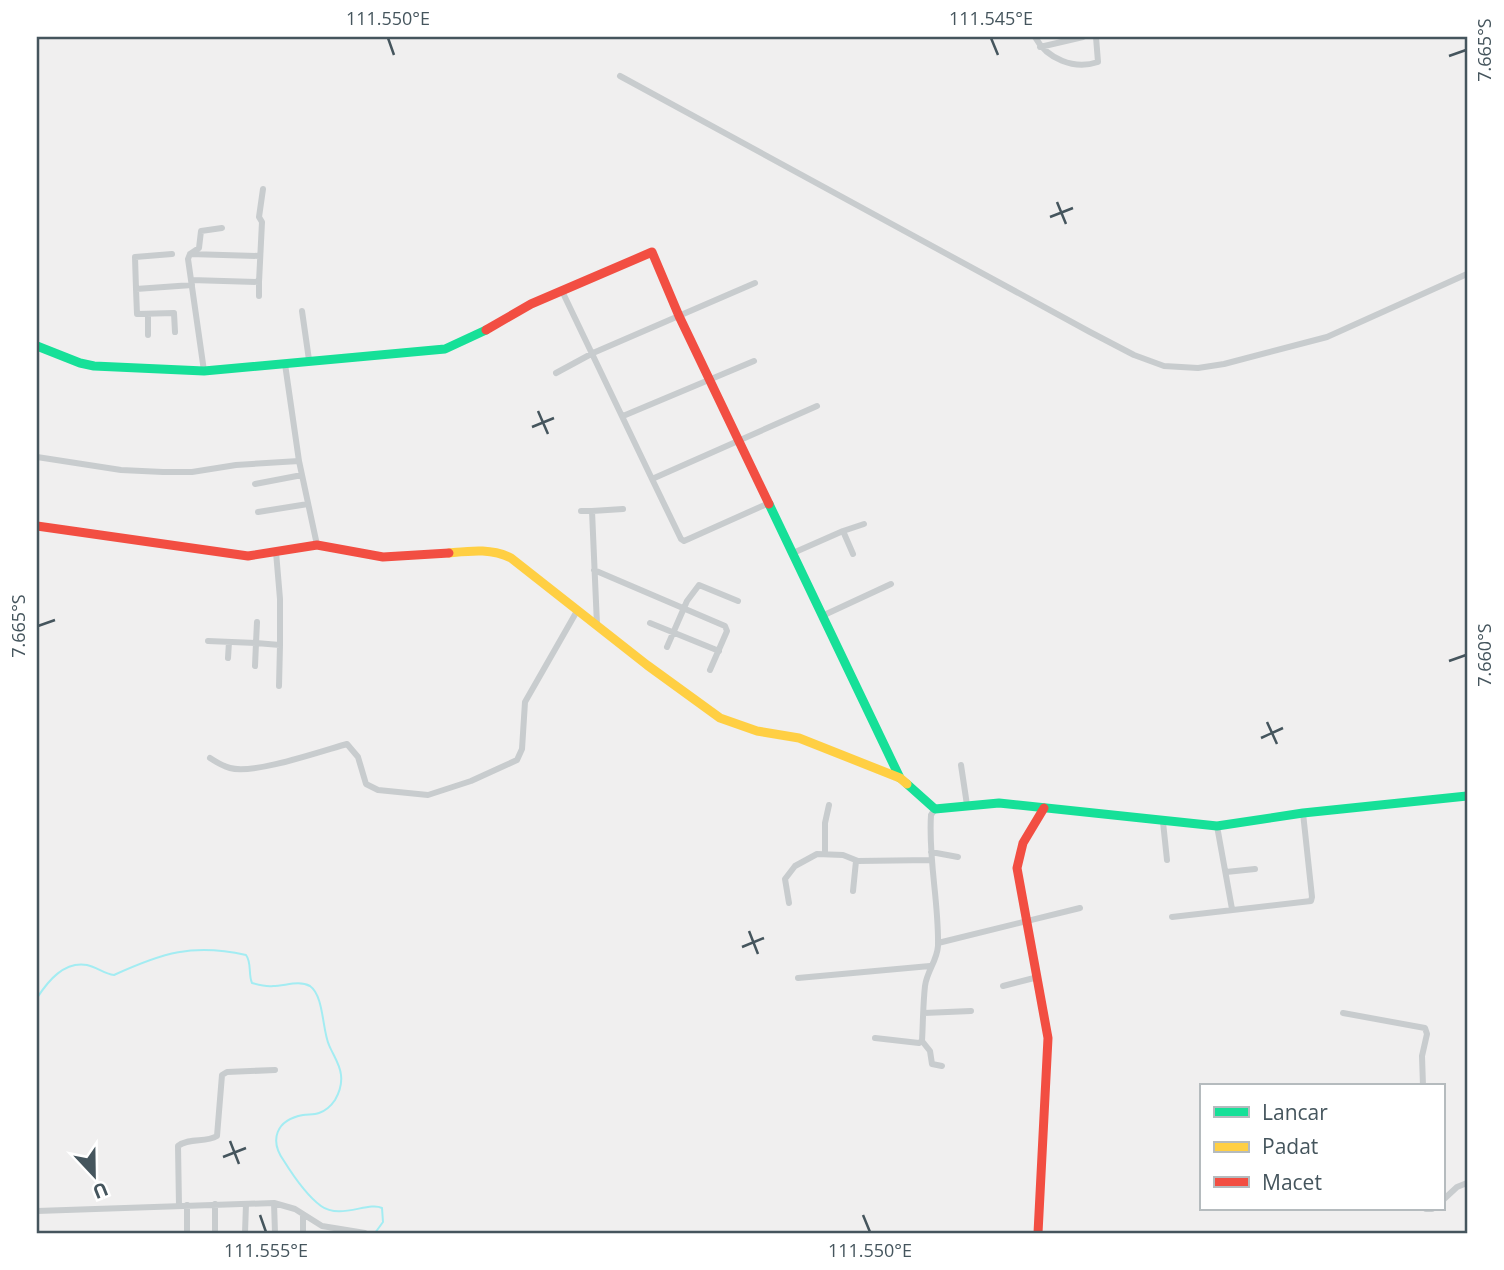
<svg xmlns="http://www.w3.org/2000/svg" width="1504" height="1270" font-family="'Open Sans',sans-serif">
<rect width="100%" height="100%" fill="#f0efef"/>
<g fill="none" stroke-linecap="round" stroke-linejoin="round">
<path stroke="#a3ecf2" stroke-width="2" d="M 37,998 C 48,981 64,961 87,965 C 97,967 104,974 114,975 C 162,953 193,943 246,955 C 252,963 248,974 252,983 C 259,985 266,987 273,986 C 285,986 299,980 310,986 C 324,996 322,1029 329,1045 C 333,1055 340,1064 341,1075 C 342,1083 339,1093 335,1100 C 331,1106 325,1111 319,1113 C 314,1115 308,1114 303,1115 C 276,1120 269,1140 284,1161 C 294,1177 306,1195 321,1206 C 340,1220 369,1201 382,1208 L 383,1222 L 375,1233"/>
<path stroke="#c8ccce" stroke-width="6" d="M 1035,37 C 1047,59 1074,70 1098,62 L 1096,37
M 1040,47 L 1083,37
M 620,76 L 1090,332 L 1134,355 L 1164,366 L 1198,368 L 1224,364 L 1327,337 L 1467,274
M 190,254 L 260,256
M 191,280 L 259,282 L 262,222 L 259,217 L 263,189
M 259,282 L 259,296
M 136,289 L 135,257 L 172,254
M 562,291 L 652,479 L 817,406
M 302,311 L 309,360
M 175,332 L 174,313 L 137,314 L 136,289 L 192,285
M 148,335 L 148,314
M 285,364 L 299,461 L 317,545
M 204,371 L 188,259 L 190,254 L 199,248 L 201,231 L 222,228
M 556,373 L 593,353 L 755,283
M 623,416 L 754,361
M 37,457 L 121,470 L 163,472 L 192,472 L 236,465 L 299,461
M 652,479 L 681,539 L 684,541 L 769,503
M 255,484 L 302,475
M 581,511 L 592,511
M 258,512 L 308,504
M 793,553 L 843,531
M 853,554 L 843,531 L 864,524
M 594,570 L 725,626 L 727,631 L 710,670
M 822,616 L 891,584
M 257,622 L 256,643 L 280,645 L 280,599 L 276,552
M 650,623 L 719,651
M 597,625 L 592,511 L 623,509
M 208,641 L 256,643 L 255,666
M 667,647 L 687,601 L 699,585 L 738,601
M 228,658 L 229,642
M 279,686 L 280,645
M 210,758 C 216,762 223,766 230,768 C 253,775 322,751 347,744 L 358,757 L 366,784 L 378,790 L 428,795 L 471,781 L 517,760 L 522,749 L 525,702 L 577,611
M 961,765 L 967,805
M 1163,822 L 1167,860
M 1217,826 L 1232,909
M 931,852 L 958,857
M 825,853 L 825,823 L 829,805
M 1226,872 L 1255,869
M 853,891 L 856,861
M 789,903 L 785,879 L 795,866 L 817,854 L 843,855 L 858,861 L 931,860
M 1172,917 L 1311,901 L 1312,897 L 1303,813
M 938,943 L 1080,908
M 798,978 L 930,966
M 1003,986 L 1038,977
M 924,1013 L 971,1011
M 1343,1013 L 1425,1028 L 1427,1034 L 1422,1056 L 1423,1086
M 875,1038 L 919,1043 L 922,1041 C 923,1023 923,1004 925,986 C 927,971 937,961 938,946 C 939,902 928,859 931,815 L 935,809
M 922,1041 L 930,1051 L 932,1064 L 942,1066
M 1443,1200 L 1457,1187 L 1467,1183
M 274,1203 L 275,1233
M 187,1205 L 187,1233
M 179,1206 L 178,1146 C 190,1137 205,1143 217,1136 L 222,1075 L 227,1072 L 275,1070
M 1426,1209 L 1432,1209
M 37,1211 L 274,1203 L 295,1209 L 322,1226 L 365,1233
M 303,1216 L 303,1233
M 215,1233 L 215,1204
M 245,1233 L 246,1204"/>
<path stroke="#16e098" stroke-width="9" d="M 37,346 L 80,363 L 94,366 L 204,371 L 445,349 L 486,330
M 769,504 L 900,778
M 907,784 L 935,809 L 999,803 L 1217,826 L 1303,813 L 1467,796"/>
<path stroke="#ffcf43" stroke-width="9" d="M 449,553 C 470,551 491,548 511,558 L 647,665 L 720,718 L 757,731 L 799,738 L 900,778 L 907,784"/>
<path stroke="#f24e42" stroke-width="9" d="M 486,330 L 531,304 L 652,252 L 679,316 L 769,504
M 37,526 L 248,556 L 317,545 L 383,557 L 449,553
M 1038,1233 L 1048,1038 L 1017,868 L 1023,843 L 1044,808"/>
</g>
<path fill="none" stroke="#45555d" stroke-width="2.5" d="M 388,38 L 394,55M 991,38 L 998,55M 1449,56 L 1466,50M 1057,202 L 1066,224M 1050,217 L 1073,208M 538,411 L 548,434M 532,427 L 554,418M 38,626 L 55,620M 1449,661 L 1466,655M 1267,722 L 1277,744M 1261,738 L 1283,728M 749,931 L 758,954M 742,947 L 764,938M 230,1141 L 239,1164M 223,1157 L 246,1148M 260,1215 L 266,1232M 863,1215 L 870,1232"/>
<rect width="1504" height="1270" fill="none" stroke="#ffffff" stroke-width="77"/>
<rect x="1200" y="1084" width="245" height="126" fill="#ffffff" stroke="#b5bbbe" stroke-width="2"/>
<rect x="1214" y="1107" width="35" height="10" fill="#16e098" stroke="#b5bbbe" stroke-width="2"/>
<text x="1262" y="1120" font-size="21" fill="#45555d">Lancar</text>
<rect x="1214" y="1142" width="35" height="10" fill="#ffcf43" stroke="#b5bbbe" stroke-width="2"/>
<text x="1262" y="1154" font-size="21" fill="#45555d">Padat</text>
<rect x="1214" y="1177" width="35" height="10" fill="#f24e42" stroke="#b5bbbe" stroke-width="2"/>
<text x="1262" y="1190" font-size="21" fill="#45555d">Macet</text>
<g transform="translate(94 1175) rotate(158)" stroke="#ffffff" stroke-width="5" paint-order="stroke">
<path d="M0-5L12 26L0 18L-12 26Z" fill="#45555d"/>
<text y="-10" font-size="19" font-weight="bold" text-anchor="middle" fill="#45555d">U</text>
</g>
<rect x="38" y="38" width="1428" height="1194" fill="none" stroke="#45555d" stroke-width="2.5"/>
<g font-size="18" text-anchor="middle" fill="#45555d">
<text x="388" y="25">111.550°E</text>
<text x="991" y="25">111.545°E</text>
<text transform="translate(1485 50) rotate(-90)" y="6">7.665°S</text>
<text transform="translate(19 626) rotate(-90)" y="6">7.665°S</text>
<text transform="translate(1485 655) rotate(-90)" y="6">7.660°S</text>
<text x="266" y="1257">111.555°E</text>
<text x="870" y="1257">111.550°E</text>
</g>
</svg>
